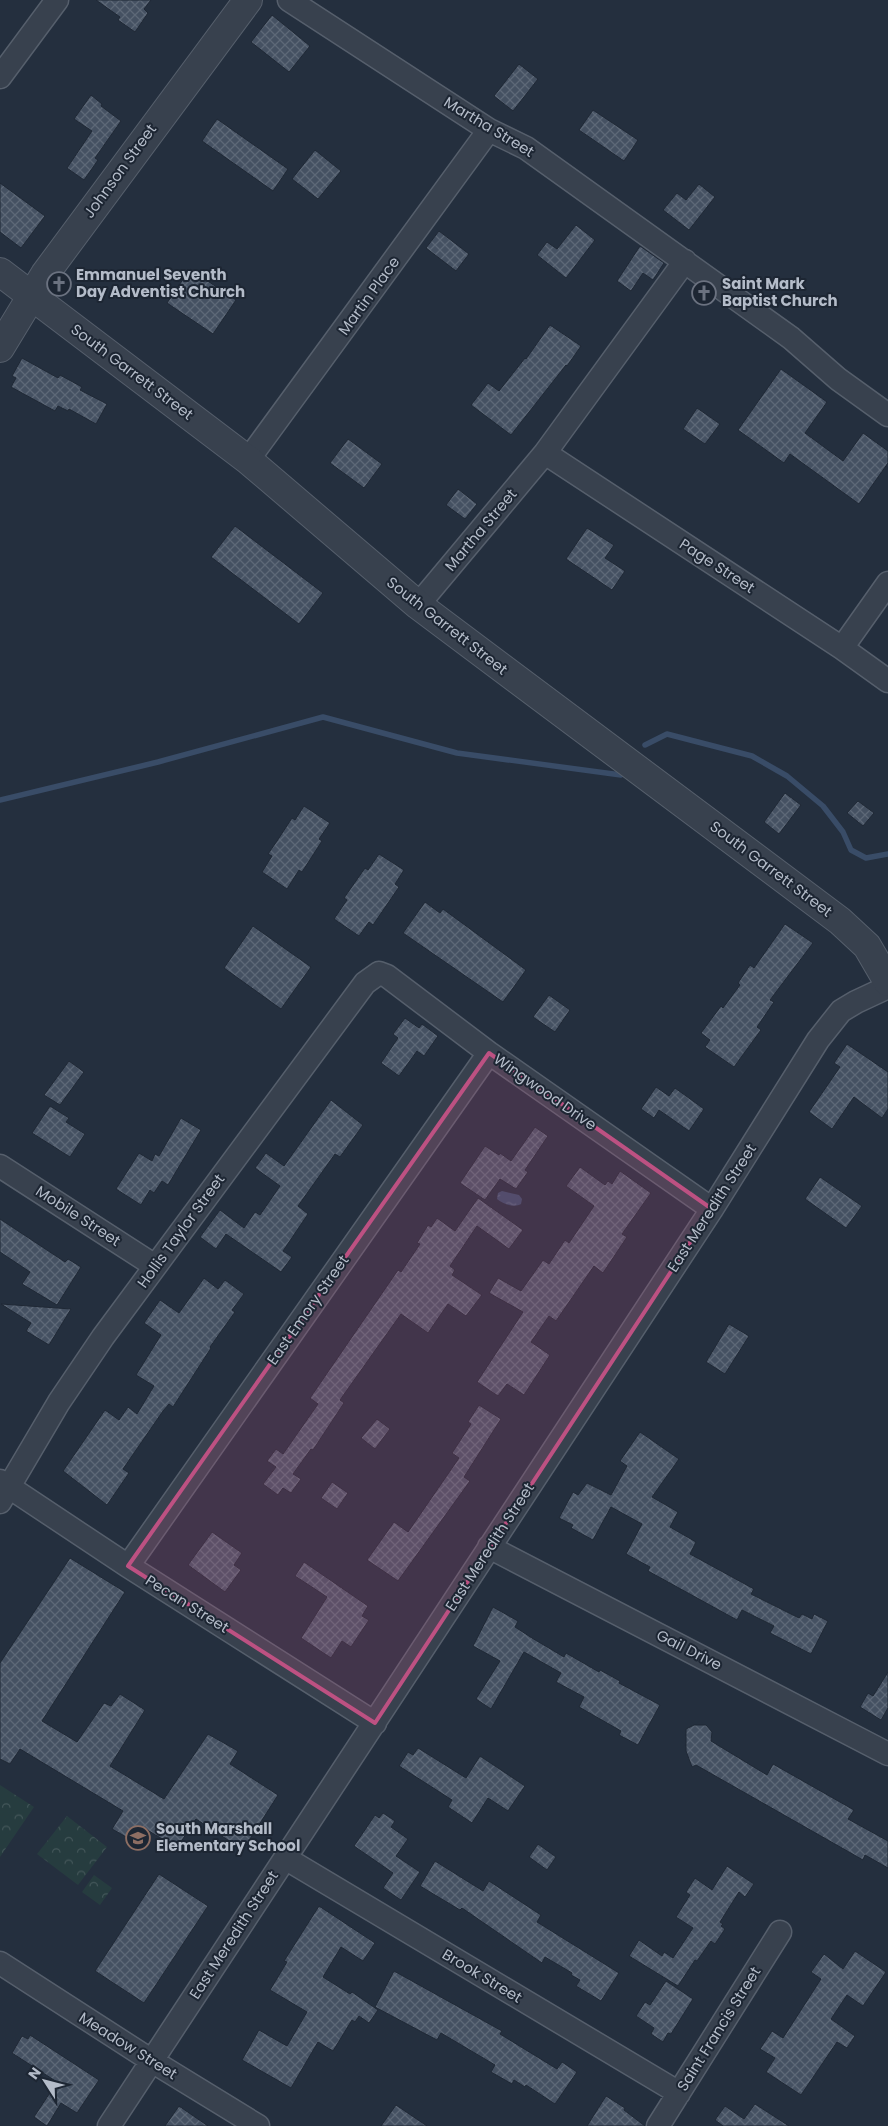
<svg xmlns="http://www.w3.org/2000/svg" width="888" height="2126" font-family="Poppins,sans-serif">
<defs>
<pattern id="forest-crowns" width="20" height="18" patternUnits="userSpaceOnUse" patternTransform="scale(1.25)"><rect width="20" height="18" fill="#263c3f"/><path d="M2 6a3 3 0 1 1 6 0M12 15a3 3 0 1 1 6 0" fill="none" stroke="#435659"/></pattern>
<pattern id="water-ripples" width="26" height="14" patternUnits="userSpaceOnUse" patternTransform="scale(1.25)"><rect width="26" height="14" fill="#394c67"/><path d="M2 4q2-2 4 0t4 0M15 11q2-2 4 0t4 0" fill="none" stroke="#53647b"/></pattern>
<pattern id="building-cross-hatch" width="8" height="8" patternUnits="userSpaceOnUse" patternTransform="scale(1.25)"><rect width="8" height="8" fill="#455162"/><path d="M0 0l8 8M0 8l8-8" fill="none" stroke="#5d6877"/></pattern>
</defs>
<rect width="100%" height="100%" fill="#242f3e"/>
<path fill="url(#forest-crowns)" d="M 0,1785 L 34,1807 L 0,1857 Z
M 67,1816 L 107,1847 L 78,1885 L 37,1854 Z
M 94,1875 L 112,1888 L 100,1905 L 82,1892 Z"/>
<path fill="url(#water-ripples)" d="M 502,1191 L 519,1195 L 522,1199 L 521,1204 C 514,1208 503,1204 497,1199 L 498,1193 Z"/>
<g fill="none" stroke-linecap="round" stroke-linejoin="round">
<path stroke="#394c67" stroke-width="5.5" d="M 645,745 L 667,734 L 752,756 L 787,776 L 823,806 L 843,832 L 851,850 L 866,858 L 888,854
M 0,800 L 158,762 L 323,717 L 457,753 L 621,775"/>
</g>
<path fill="url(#building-cross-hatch)" stroke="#1f2835" d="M 96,0 L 151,0 L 144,9 L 148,13 L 135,32 L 118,20 L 120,17 Z
M 272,15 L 310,46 L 289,72 L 251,42 Z
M 519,64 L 538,79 L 513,111 L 494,96 Z
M 91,95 L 102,104 L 101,106 L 121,121 L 95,158 L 98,160 L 84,180 L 67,168 L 92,131 L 74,119 Z
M 593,110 L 638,140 L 624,161 L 579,130 Z
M 217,119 L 288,169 L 273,191 L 202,141 Z
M 315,150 L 341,171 L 318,199 L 292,179 Z
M 0,183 L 45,216 L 21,248 L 0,232 Z
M 699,184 L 715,197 L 689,230 L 663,210 L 677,193 L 686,200 Z
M 576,225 L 595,240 L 566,278 L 537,255 L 547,242 L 557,249 Z
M 439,231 L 469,254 L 456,271 L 426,248 Z
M 640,246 L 664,263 L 653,280 L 643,273 L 631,291 L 617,281 Z
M 190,269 L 236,300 L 213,334 L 167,303 Z
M 550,325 L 581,346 L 567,366 L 566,365 L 511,435 L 471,405 L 488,383 L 499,391 L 525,358 L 526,359 Z
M 22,358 L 58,378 L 60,375 L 82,387 L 80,390 L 107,404 L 96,424 L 69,409 L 68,411 L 58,406 L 55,411 L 11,387 L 16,378 L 12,376 Z
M 781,369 L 827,402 L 805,433 L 843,461 L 863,433 L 888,451 L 888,463 L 859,504 L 790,454 L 784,463 L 738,430 Z
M 697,408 L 720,424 L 705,444 L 683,429 Z
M 348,439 L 382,464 L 364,488 L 330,463 Z
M 458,489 L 477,504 L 465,519 L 446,505 Z
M 235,526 L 323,593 L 299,624 L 211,557 Z
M 587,528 L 614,545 L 605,558 L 625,571 L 612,590 L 566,559 Z
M 785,793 L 801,805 L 779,834 L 764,822 Z
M 858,801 L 874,813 L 863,826 L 847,813 Z
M 304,806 L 330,823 L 319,839 L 322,841 L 302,872 L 299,870 L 287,889 L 262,872 L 272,856 L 268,854 L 277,841 L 292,818 L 295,820 Z
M 379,854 L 404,870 L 395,884 L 399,887 L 373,925 L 369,922 L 359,936 L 334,919 L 347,900 L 344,898 L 365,868 L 368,870 Z
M 425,902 L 440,913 L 443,909 L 526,970 L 503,1002 L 403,933 Z
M 785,924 L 813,943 L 770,1000 L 774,1002 L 757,1027 L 761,1030 L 734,1067 L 705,1047 L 710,1040 L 701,1033 L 721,1006 L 723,1008 L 740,985 L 738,983 L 750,965 L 754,968 Z
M 253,926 L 311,967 L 281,1009 L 224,968 Z
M 549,995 L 570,1010 L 555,1032 L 533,1017 Z
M 405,1018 L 419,1028 L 422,1024 L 438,1036 L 424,1056 L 417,1051 L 399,1076 L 381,1063 L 398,1038 L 393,1034 Z
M 847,1044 L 888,1072 L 888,1109 L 882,1118 L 854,1097 L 832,1129 L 809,1112 L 840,1067 L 834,1063 Z
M 69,1061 L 84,1072 L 60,1105 L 44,1095 Z
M 656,1087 L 669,1096 L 675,1088 L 704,1109 L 689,1131 L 659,1110 L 654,1118 L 641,1109 Z
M 331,1100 L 363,1125 L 340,1157 L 335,1154 L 298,1206 L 308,1214 L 283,1251 L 292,1257 L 281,1272 L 226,1234 L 216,1249 L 200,1237 L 220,1210 L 244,1228 L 255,1212 L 260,1215 L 280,1186 L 255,1168 L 266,1153 L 284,1166 Z
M 50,1106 L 69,1118 L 66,1122 L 85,1134 L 70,1157 L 32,1133 Z
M 181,1118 L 201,1130 L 168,1185 L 162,1181 L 154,1193 L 150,1190 L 141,1205 L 116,1189 L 139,1153 L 152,1161 L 155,1154 L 159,1156 Z
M 535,1127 L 548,1136 L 525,1170 L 528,1172 L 516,1189 L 500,1179 L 485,1200 L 460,1183 L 485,1146 L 499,1155 L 500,1153 L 511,1161 Z
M 580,1167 L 605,1185 L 608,1181 L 612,1184 L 620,1171 L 651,1193 L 622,1234 L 627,1237 L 603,1273 L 594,1266 L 556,1321 L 549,1316 L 531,1342 L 550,1355 L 524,1395 L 507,1384 L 498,1396 L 477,1382 L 523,1312 L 489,1293 L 498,1278 L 521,1291 L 543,1260 L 549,1264 L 565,1240 L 569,1243 L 594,1206 L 566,1186 Z
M 820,1177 L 862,1206 L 846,1228 L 805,1199 Z
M 478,1198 L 523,1230 L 509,1249 L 477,1226 L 450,1266 L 455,1270 L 452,1275 L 482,1295 L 466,1316 L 448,1304 L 428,1333 L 401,1314 L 340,1400 L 344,1403 L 313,1450 L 311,1449 L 293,1474 L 301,1479 L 291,1493 L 283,1488 L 278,1495 L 263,1484 L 276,1467 L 267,1461 L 276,1449 L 283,1454 L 318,1404 L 310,1398 L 398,1270 L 401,1272 L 420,1244 L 417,1243 L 428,1225 L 431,1227 L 437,1218 L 455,1231 Z
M 0,1219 L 65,1262 L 68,1259 L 81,1267 L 57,1305 L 22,1284 L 30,1272 L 0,1252 Z
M 204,1278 L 218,1289 L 225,1280 L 244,1294 L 232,1310 L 235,1312 L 210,1347 L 211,1348 L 173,1407 L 169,1404 L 163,1411 L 123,1469 L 129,1473 L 107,1505 L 63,1471 L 105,1410 L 119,1420 L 128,1407 L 137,1414 L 154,1386 L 136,1375 L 161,1335 L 144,1323 L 160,1300 L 179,1313 Z
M 1,1304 L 71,1309 L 49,1345 L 26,1331 L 31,1323 Z
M 729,1324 L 749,1336 L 725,1374 L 706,1362 Z
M 479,1405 L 501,1419 L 464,1477 L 470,1481 L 398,1581 L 367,1560 L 394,1522 L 408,1532 L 459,1458 L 452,1453 L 471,1424 L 468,1422 Z
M 377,1419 L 390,1429 L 375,1449 L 361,1438 Z
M 640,1432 L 679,1459 L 652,1497 L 678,1512 L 670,1527 L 696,1542 L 690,1554 L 754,1589 L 751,1594 L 799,1618 L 802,1614 L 812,1619 L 814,1614 L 828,1621 L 811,1654 L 770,1633 L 774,1626 L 742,1610 L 737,1620 L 648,1571 L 650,1567 L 626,1554 L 642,1524 L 611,1507 L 593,1540 L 571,1528 L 573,1525 L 559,1518 L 573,1492 L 578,1495 L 587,1483 L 611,1495 L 627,1466 L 620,1461 Z
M 332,1482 L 348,1493 L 337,1509 L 321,1498 Z
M 212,1532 L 242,1553 L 234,1565 L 241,1570 L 225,1592 L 188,1565 Z
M 70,1558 L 125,1592 L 42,1721 L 77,1742 L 104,1703 L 111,1706 L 120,1694 L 145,1710 L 110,1766 L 164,1799 L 208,1734 L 238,1751 L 230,1764 L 278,1795 L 243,1850 L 196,1819 L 177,1848 L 144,1828 L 137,1843 L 112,1829 L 123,1811 L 20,1749 L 10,1764 L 0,1759 L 0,1663 Z
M 304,1562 L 368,1606 L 362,1616 L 369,1620 L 351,1647 L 342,1641 L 331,1658 L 301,1638 L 327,1597 L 295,1576 Z
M 493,1607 L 518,1621 L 515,1627 L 532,1638 L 564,1657 L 566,1653 L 599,1672 L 600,1670 L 620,1681 L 619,1683 L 660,1705 L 638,1745 L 619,1735 L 621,1731 L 579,1707 L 584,1697 L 556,1682 L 561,1673 L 524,1652 L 491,1709 L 476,1699 L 500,1661 L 473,1646 Z
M 888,1672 L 888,1708 L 881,1720 L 860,1707 L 868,1693 L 873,1696 Z
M 694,1725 L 706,1725 L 712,1732 L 711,1741 L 767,1775 L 773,1764 L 854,1810 L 848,1819 L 888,1841 L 888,1868 L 865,1855 L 863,1860 L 696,1765 L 692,1767 L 686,1751 L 686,1729 Z
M 418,1748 L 466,1778 L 480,1756 L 525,1786 L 508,1811 L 488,1798 L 472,1823 L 448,1807 L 452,1800 L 399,1766 L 408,1752 L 413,1755 Z
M 383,1813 L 395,1821 L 391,1827 L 408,1839 L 396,1856 L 420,1872 L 401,1900 L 383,1888 L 393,1873 L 354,1846 L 375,1815 L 379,1818 Z
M 538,1844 L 556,1857 L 547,1870 L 529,1857 Z
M 435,1861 L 483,1891 L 489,1881 L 541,1915 L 537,1922 L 619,1973 L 601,2001 L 576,1986 L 580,1980 L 571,1975 L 572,1973 L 545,1957 L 542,1963 L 462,1908 L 460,1910 L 420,1886 Z
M 727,1866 L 754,1884 L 745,1897 L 739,1892 L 720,1922 L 723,1924 L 721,1926 L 725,1929 L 715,1944 L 711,1941 L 697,1961 L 695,1960 L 678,1986 L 629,1956 L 639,1940 L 662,1956 L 664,1952 L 673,1958 L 693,1928 L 676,1917 L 690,1895 L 686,1892 L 695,1878 L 712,1890 Z
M 159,1874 L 208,1906 L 144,2003 L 95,1971 Z
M 319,1906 L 375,1943 L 363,1961 L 341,1947 L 323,1977 L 350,1994 L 352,1992 L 378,2010 L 369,2023 L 359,2016 L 355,2022 L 352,2020 L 333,2051 L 318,2042 L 291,2088 L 242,2060 L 259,2030 L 287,2046 L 307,2012 L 270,1990 L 287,1962 L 284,1961 Z
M 855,1951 L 886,1972 L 863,2006 L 847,1995 L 831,2019 L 855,2036 L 847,2048 L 837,2042 L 801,2095 L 766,2072 L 775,2058 L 760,2049 L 772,2031 L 783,2038 L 821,1979 L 811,1972 L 824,1954 L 843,1969 Z
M 394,1971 L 502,2031 L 500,2034 L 557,2069 L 562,2062 L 577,2072 L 555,2104 L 526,2085 L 525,2087 L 514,2080 L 512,2084 L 491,2072 L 495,2065 L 441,2033 L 437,2040 L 375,2007 Z
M 666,1981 L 693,1999 L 671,2034 L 668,2033 L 663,2042 L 651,2034 L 654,2028 L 636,2016 L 645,2002 L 650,2005 Z
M 30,2035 L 99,2080 L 77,2113 L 61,2103 L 47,2126 L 34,2117 L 57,2082 L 12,2053 L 22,2036 L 28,2039 Z
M 606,2096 L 625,2108 L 624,2110 L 645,2126 L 587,2126 Z
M 755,2104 L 789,2126 L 723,2126 L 715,2120 L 725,2106 L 744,2119 Z
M 396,2105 L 427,2126 L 381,2126 Z
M 179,2106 L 208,2126 L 165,2126 Z"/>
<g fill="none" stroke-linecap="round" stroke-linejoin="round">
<g stroke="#565f6c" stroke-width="25">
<path id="minor" d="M 289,0 L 489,130 L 526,148 L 791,338 L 838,379 L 888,415
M 0,77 L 57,0
M 545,453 L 842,648 L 888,681
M 248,460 L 489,130
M 418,605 L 545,453 L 685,261
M 842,648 L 888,583
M 0,1166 L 155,1266
M 0,1481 L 128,1566 L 375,1723
M 0,1502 L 59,1402 L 103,1337 L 365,983 L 379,973 L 387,976 L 489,1053 L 712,1209
M 489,1547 L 888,1754
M 128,1566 L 489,1053
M 285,1858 L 679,2093
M 0,1963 L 152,2061 L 258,2126
M 109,2126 L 712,1209 L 818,1040 L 841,1011 L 856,1002 L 888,987
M 658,2126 L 780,1932"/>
</g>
<g stroke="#565f6c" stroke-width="30">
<path id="tertiary" d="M 0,272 L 248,460 L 418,605 L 840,921 L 867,946 L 888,982
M 0,348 L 45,274 L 248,0"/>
</g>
<use href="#minor" stroke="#38414e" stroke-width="22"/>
<use href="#tertiary" stroke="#38414e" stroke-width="28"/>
</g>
<path fill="#bd5182" fill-opacity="0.2" stroke="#bd5182" stroke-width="4" stroke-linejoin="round" d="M 489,1053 L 712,1209 L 375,1723 L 128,1566 Z"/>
<defs>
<g id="church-ring" transform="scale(1.25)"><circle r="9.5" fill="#1d2633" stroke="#6b7280" stroke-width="1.5"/><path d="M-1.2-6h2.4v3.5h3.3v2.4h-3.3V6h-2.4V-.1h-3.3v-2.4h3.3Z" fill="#6b7280"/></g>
<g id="school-ring" transform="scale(1.25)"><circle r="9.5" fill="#1d2633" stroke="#8d6e63" stroke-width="1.5"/><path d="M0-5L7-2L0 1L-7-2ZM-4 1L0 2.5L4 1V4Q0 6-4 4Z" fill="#8d6e63"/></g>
</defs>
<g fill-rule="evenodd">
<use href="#church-ring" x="59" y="284"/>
<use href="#church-ring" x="704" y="293"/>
<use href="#school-ring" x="138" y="1838"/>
</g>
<g text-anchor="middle" stroke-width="4" stroke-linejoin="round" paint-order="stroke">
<g font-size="15" fill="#b4bcc9" stroke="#1d2633">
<text transform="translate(489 127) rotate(31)" y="5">Martha Street</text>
<text transform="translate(120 171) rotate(-54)" y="5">Johnson Street</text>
<text transform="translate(369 296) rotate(-54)" y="5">Martin Place</text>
<text transform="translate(132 372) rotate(37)" y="5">South Garrett Street</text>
<text transform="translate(481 530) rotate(-50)" y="5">Martha Street</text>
<text transform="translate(717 566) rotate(33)" y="5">Page Street</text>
<text transform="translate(447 626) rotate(38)" y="5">South Garrett Street</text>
<text transform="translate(771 869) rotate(37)" y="5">South Garrett Street</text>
<text transform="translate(545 1092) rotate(35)" y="5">Wingwood Drive</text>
<text transform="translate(712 1208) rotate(-57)" y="5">East Meredith Street</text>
<text transform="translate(78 1216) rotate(33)" y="5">Mobile Street</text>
<text transform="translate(181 1231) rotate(-54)" y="5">Hollis Taylor Street</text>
<text transform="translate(308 1310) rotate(-55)" y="5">East Emory Street</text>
<text transform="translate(490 1547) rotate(-57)" y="5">East Meredith Street</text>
<text transform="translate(187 1604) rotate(32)" y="5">Pecan Street</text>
<text transform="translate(689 1650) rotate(27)" y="5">Gail Drive</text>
<text transform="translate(234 1935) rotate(-57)" y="5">East Meredith Street</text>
<text transform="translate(482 1976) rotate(31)" y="5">Brook Street</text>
<text transform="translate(719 2029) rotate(-58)" y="5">Saint Francis Street</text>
<text transform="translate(128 2046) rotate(32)" y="5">Meadow Street</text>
</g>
<g font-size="15" font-weight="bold" fill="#b4bcc9" stroke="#1d2633" text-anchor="start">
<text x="76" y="280">Emmanuel Seventh<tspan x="76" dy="17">Day Adventist Church</tspan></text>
<text x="722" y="289">Saint Mark<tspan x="722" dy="17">Baptist Church</tspan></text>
<text x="156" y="1834">South Marshall<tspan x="156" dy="17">Elementary School</tspan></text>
</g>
</g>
<g transform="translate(45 2081) rotate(306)" stroke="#1d2633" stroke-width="4" paint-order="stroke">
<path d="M0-4L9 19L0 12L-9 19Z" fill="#b4bcc9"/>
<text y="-8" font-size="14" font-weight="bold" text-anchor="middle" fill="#b4bcc9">N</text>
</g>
</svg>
